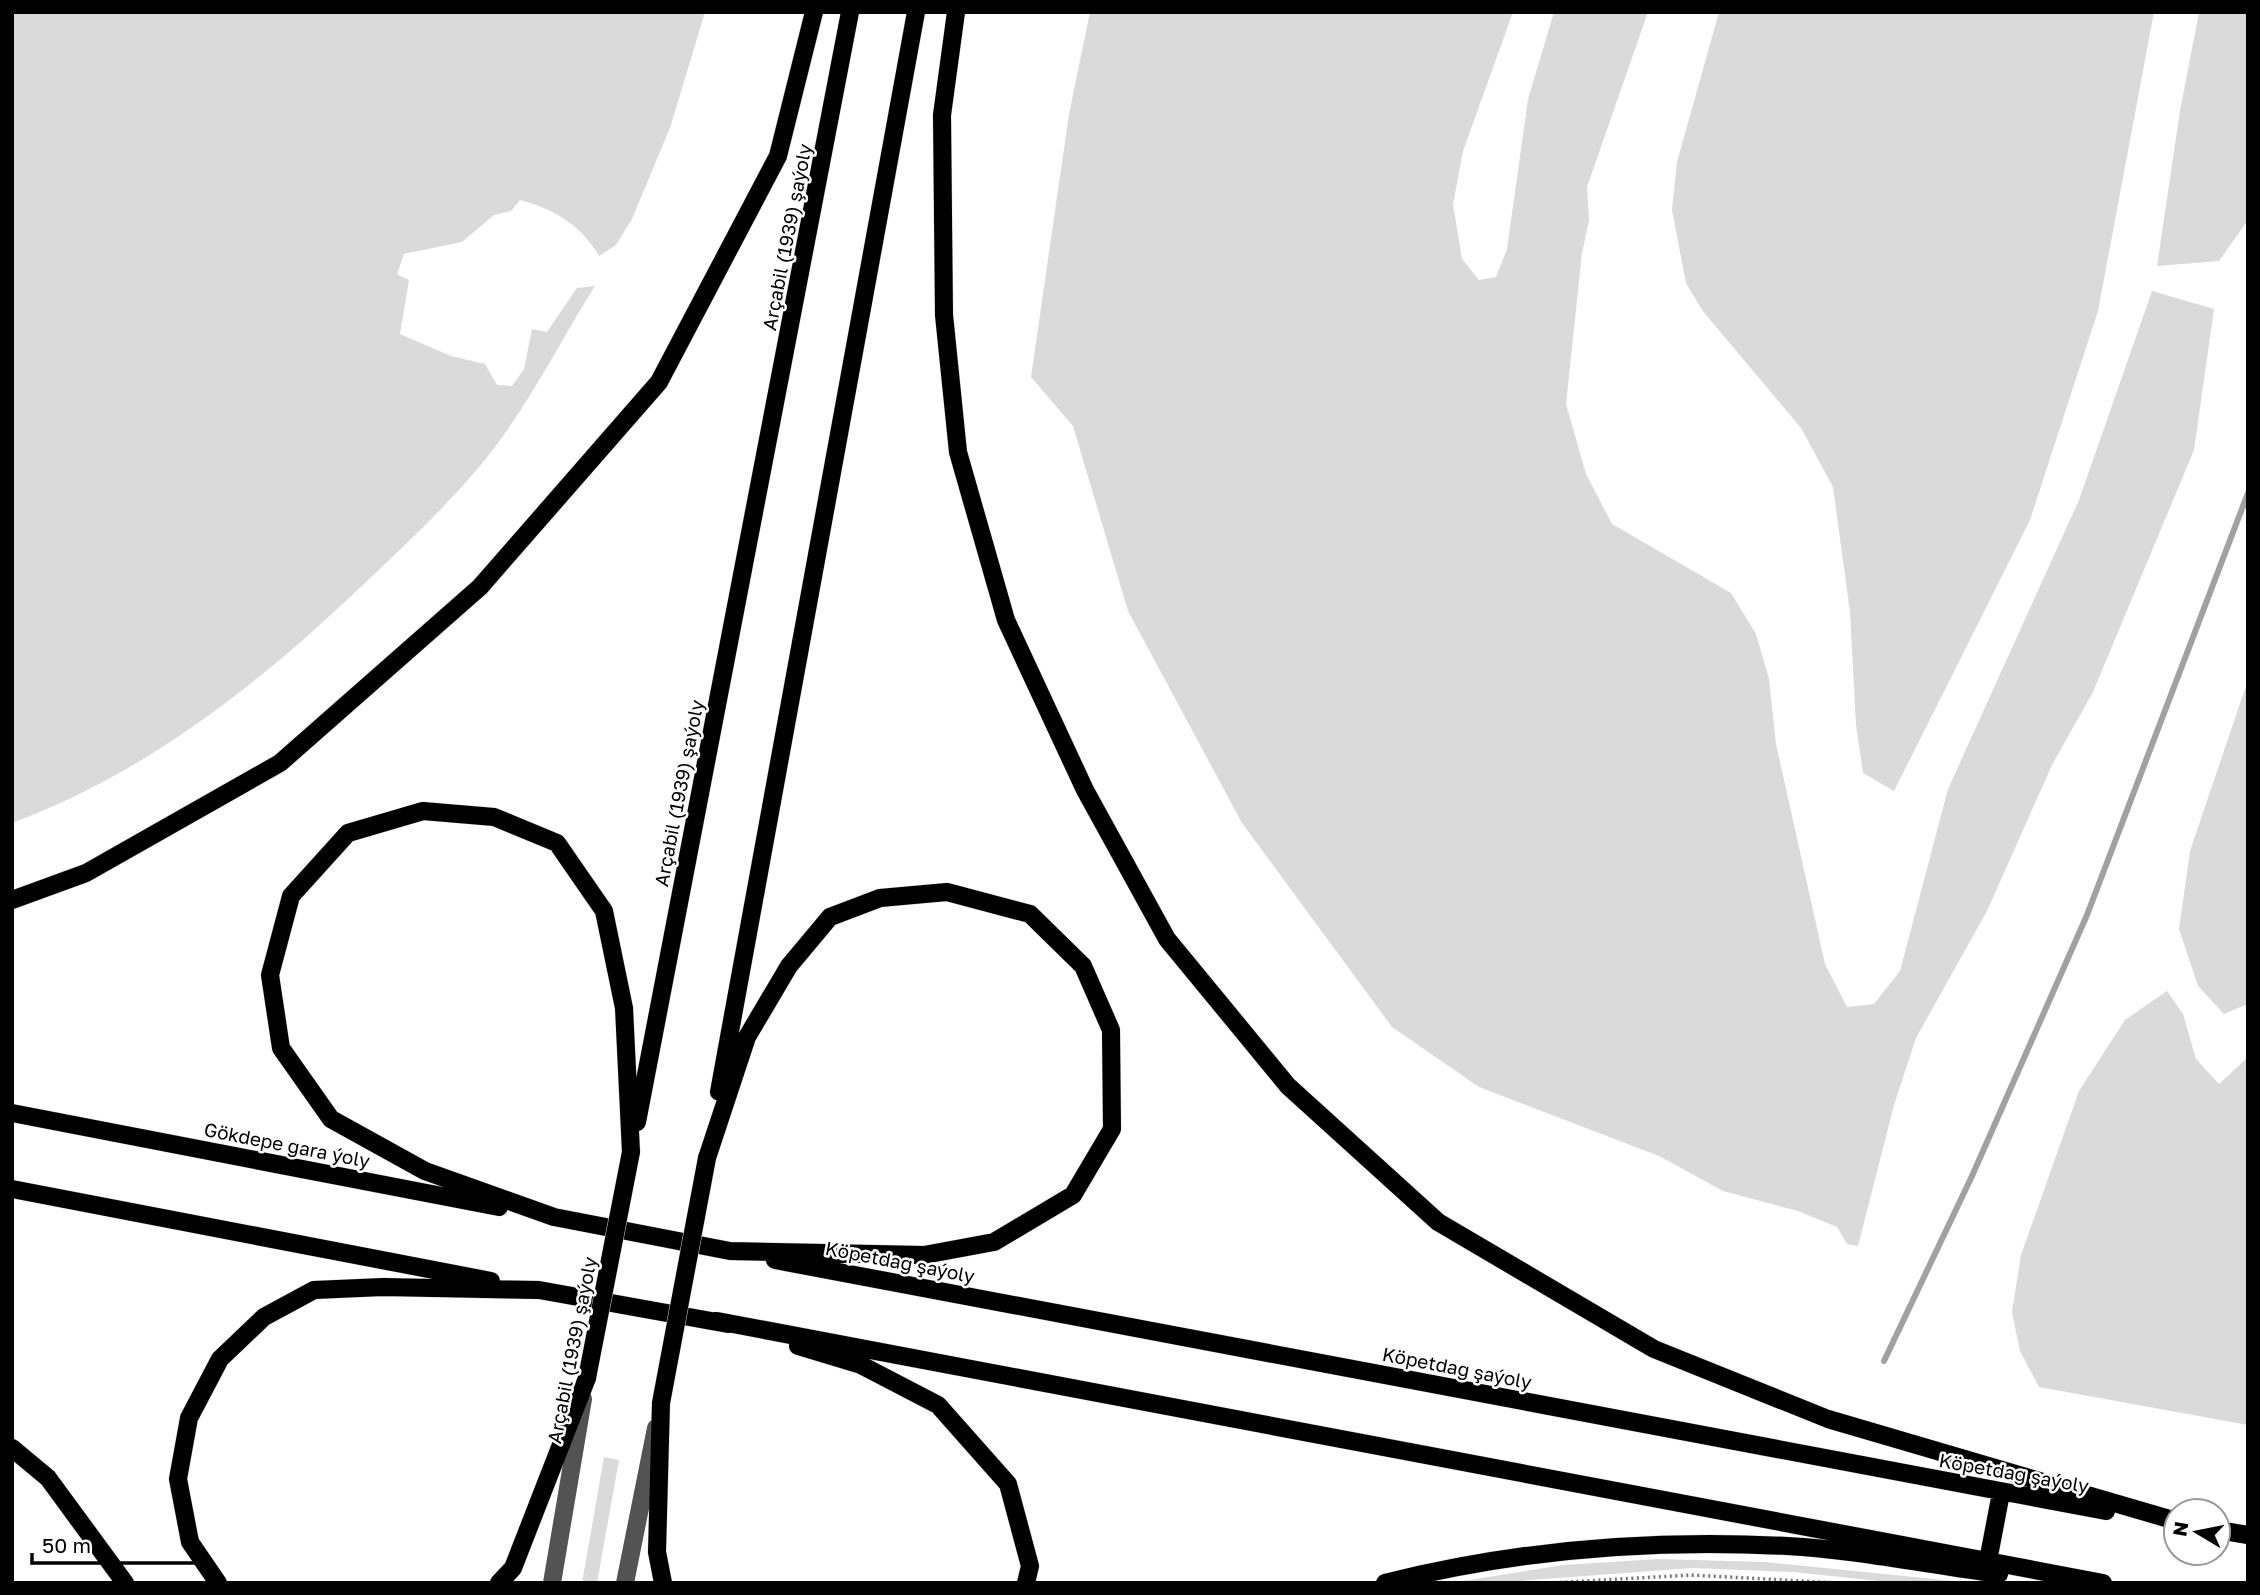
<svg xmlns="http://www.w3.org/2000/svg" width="2260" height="1595" font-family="'Golos Text',sans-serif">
<rect width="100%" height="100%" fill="#fff"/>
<path fill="#dadada" d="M 12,12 L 705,12 L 670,128 L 632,219 L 616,245 L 599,256 C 581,225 554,209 520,200 L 511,211 L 494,215 L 462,242 L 404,254 L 397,274 L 409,280 L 400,334 L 451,356 L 485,364 L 497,385 L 512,386 L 524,369 L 532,329 L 547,332 L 577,288 L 595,286 C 559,343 526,410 484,461 C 448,505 406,544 365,583 C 261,682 149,772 12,823 Z
M 1090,12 L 1513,12 L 1463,151 L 1453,204 L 1462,259 L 1479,280 L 1496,277 L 1507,249 L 1528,99 L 1554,12 L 1648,12 L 1587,187 L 1589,220 L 1582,253 L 1566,404 L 1586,474 L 1612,524 L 1731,593 L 1756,634 L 1769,679 L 1776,744 L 1825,964 L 1847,1007 L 1874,1004 L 1900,971 L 1948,789 L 2079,500 L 2152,291 L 2214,309 L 2194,450 L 2093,692 L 2052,765 L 1987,911 L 1916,1038 L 1894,1105 L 1858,1246 L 1847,1244 L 1837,1227 L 1798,1211 L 1723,1191 L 1659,1156 L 1479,1087 L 1392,1027 L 1242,823 L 1128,611 L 1073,426 L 1031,377 L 1069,114 Z
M 1719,12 L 2154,12 L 2098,311 L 2030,520 L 1894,791 L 1863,773 L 1856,725 L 1850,612 L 1833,487 L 1801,428 L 1702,310 L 1686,283 L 1672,210 L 1677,162 Z
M 2199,12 L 2248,12 L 2248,220 L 2219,261 L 2157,266 L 2180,111 Z
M 2248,680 L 2248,1004 L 2224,1014 L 2198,986 L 2179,929 L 2190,851 Z
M 2167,991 L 2183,1014 L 2196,1059 L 2219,1084 L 2248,1057 L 2248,1425 L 2039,1387 L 2020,1351 L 2012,1312 L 2021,1255 L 2079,1091 L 2125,1020 Z
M 604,1457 L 619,1460 L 597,1583 L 582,1583 Z
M 1658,1559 L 1765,1562 L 1974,1583 L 1897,1583 L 1793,1572 L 1693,1568 L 1492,1583 L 1450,1583 L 1563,1565 Z"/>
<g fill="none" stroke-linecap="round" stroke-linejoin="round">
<path stroke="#a1a1a1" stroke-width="6" d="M 1884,1361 L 1972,1176 L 2087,915 L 2248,493"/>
<g stroke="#dbdbdb" stroke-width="19">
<path id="major" d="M 956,12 L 942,115 L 944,315 L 958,452 L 1006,620 L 1085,790 L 1167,939 L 1288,1086 L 1438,1222 L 1654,1349 L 1828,1419 L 2176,1521
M 12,900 L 86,873 L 280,763 L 480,587 L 659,382 L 778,156 L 814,12
M 719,1092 L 916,12
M 12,1113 L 499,1207
M 637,1122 L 850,12
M 631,1152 L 624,1008 L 604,911 L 557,843 L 494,817 L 423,811 L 348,833 L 291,896 L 270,975 L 281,1048 L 331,1119 L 425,1171 L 554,1217 L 730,1251 L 924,1255 L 994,1242 L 1073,1195 L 1112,1129 L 1111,1030 L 1083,966 L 1030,914 L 947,892 L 880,898 L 830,917 L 789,966 L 747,1037 L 707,1158
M 12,1189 L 491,1281
M 775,1260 L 2106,1511
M 717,1321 L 2103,1583
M 798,1346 L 861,1365 L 938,1405 L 1008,1484 L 1030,1566 L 1026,1583
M 661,1403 L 657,1552 L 663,1583
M 12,1448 L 48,1478 L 125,1583
M 2218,1530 L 2248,1535
M 1988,1561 L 2001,1493
M 218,1583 L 190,1542 L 178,1479 L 189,1418 L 220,1359 L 264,1317 L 314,1290 L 383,1287 L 539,1290 L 728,1324
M 499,1583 L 513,1568 L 587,1378
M 1385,1583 C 1516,1550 1652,1539 1787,1546 C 1858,1550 1929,1565 1999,1574"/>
</g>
<path stroke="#757575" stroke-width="3.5" stroke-dasharray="2 3.5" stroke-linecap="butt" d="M 1549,1583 L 1691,1575 L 1839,1583"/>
<path stroke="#535353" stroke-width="18" d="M 552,1583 L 583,1399
M 625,1583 L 656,1428"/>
<use href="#major" stroke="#000" stroke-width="18"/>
<g stroke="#dbdbdb" stroke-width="19" stroke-linecap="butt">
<path id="major-bridge" d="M 587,1378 L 631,1152
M 661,1403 L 707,1158"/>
</g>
<use href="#major-bridge" stroke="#000" stroke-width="18"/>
</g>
<g text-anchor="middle" stroke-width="5" stroke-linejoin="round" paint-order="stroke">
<g font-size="19" fill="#000" stroke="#fff">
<text transform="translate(787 237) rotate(-79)" y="7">Arçabil (1939) şaýoly</text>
<text transform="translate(679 793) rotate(-79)" y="7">Arçabil (1939) şaýoly</text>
<text transform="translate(287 1145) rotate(11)" y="7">Gökdepe gara ýoly</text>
<text transform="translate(900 1262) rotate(11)" y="7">Köpetdag şaýoly</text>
<text transform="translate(572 1350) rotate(-79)" y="7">Arçabil (1939) şaýoly</text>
<text transform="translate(1457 1368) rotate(11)" y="7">Köpetdag şaýoly</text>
<text transform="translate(2014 1473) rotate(10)" y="7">Köpetdag şaýoly</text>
</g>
</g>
<rect width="2260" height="1595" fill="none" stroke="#000000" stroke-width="28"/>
<g transform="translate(2197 1532) rotate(280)"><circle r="33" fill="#ffffff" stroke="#999999" stroke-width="2"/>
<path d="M0-5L12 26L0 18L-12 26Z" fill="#000000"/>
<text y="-10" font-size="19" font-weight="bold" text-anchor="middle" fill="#000000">N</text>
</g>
<path d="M32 1553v10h163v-10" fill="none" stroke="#000000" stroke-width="3.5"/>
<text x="42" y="1553" font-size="21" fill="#000000" stroke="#ffffff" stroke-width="5" paint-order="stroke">50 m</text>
</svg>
